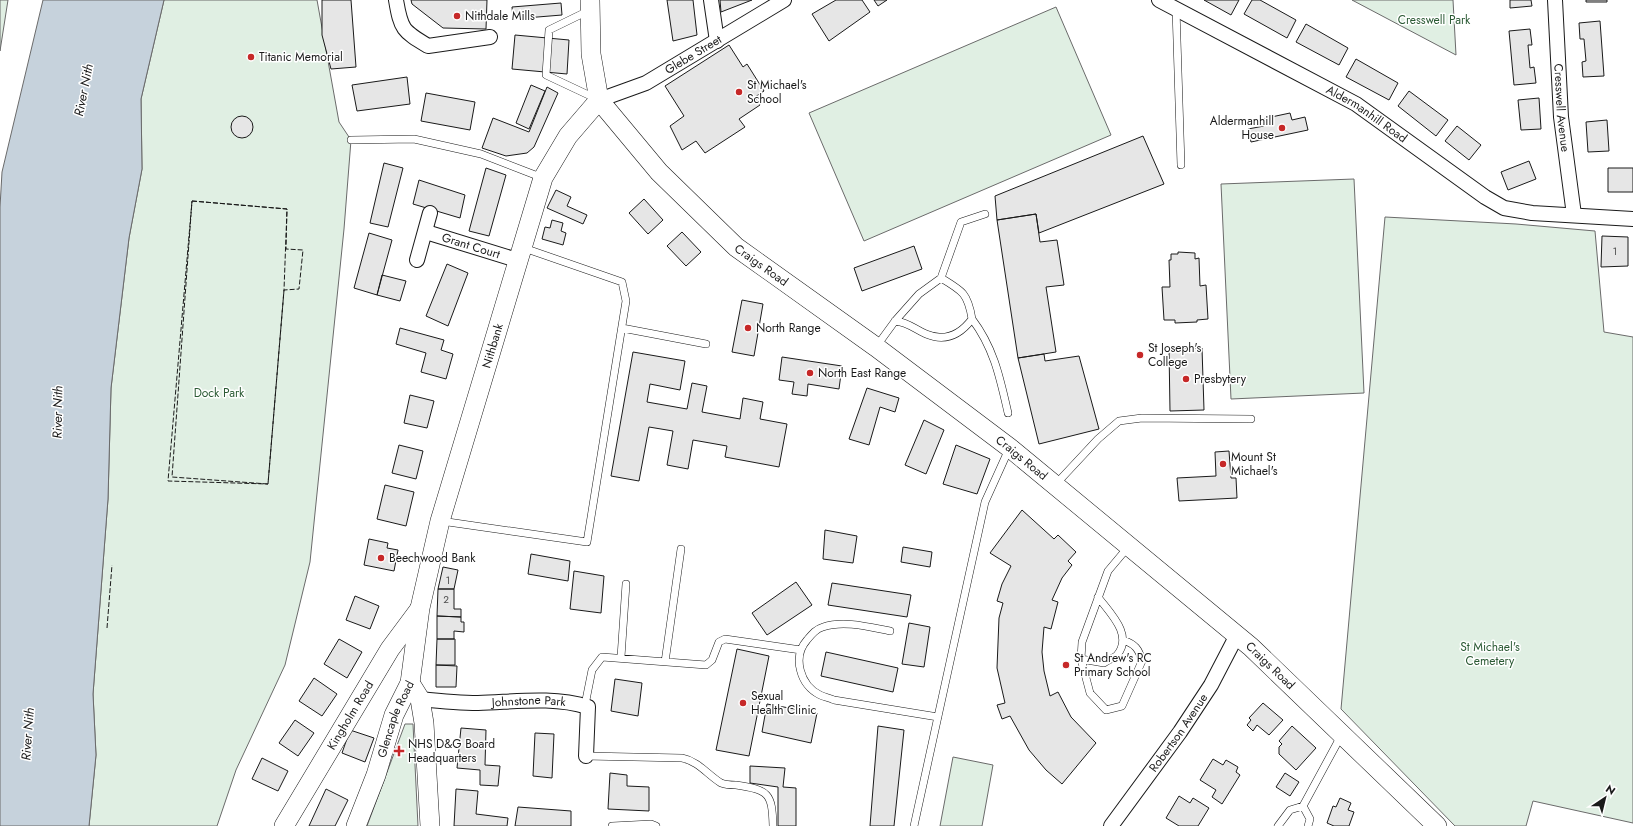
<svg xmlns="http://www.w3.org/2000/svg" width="1633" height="826" font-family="Jost,sans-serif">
<rect width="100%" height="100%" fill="#fff"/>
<path fill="#e0efe3" stroke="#6a6a6a" d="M 0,0 L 8,0 L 0,51 Z
M 164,0 L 317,0 L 339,122 L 351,140 L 344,229 L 310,562 L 285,665 L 236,770 L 217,826 L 89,826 L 96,755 L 93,694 L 108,499 L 111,388 L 129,238 L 142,169 L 141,99 Z
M 1352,0 L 1453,0 L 1456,55 Z
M 1056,7 L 1111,135 L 864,241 L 809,113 Z
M 1354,179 L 1364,393 L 1231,399 L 1221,184 Z
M 1385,217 L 1516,224 L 1595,231 L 1604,332 L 1633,337 L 1633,823 L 1533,801 L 1526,826 L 1455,826 L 1341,709 Z
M 405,724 L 413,724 L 418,826 L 367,826 Z
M 953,757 L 993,765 L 982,826 L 940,826 Z"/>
<path fill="#c6d2dc" stroke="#6a6a6a" d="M 43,0 L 164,0 L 141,99 L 142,169 L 129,238 L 111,388 L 108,499 L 93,694 L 96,755 L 89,826 L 0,826 L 0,207 L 2,172 Z"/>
<path fill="#e6e6e6" stroke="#1a1a1a" d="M 322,0 L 351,0 L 356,67 L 331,69 L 322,35 Z
M 411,0 L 487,0 L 486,29 L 443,28 L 412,4 Z
M 667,0 L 693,0 L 697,35 L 673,41 Z
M 720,0 L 752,0 L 721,12 Z
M 836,0 L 862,0 L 870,12 L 829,41 L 812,14 Z
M 874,0 L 887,0 L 878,6 Z
M 1204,0 L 1239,0 L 1231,15 Z
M 1252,0 L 1260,0 L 1296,20 L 1287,38 L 1244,14 Z
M 1510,0 L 1531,0 L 1532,6 L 1510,8 Z
M 1586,0 L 1607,0 L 1607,2 L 1586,2 Z
M 561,3 L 562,15 L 513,19 L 512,7 Z
M 1600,21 L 1604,76 L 1583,77 L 1582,62 L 1586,61 L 1584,39 L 1580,39 L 1579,23 Z
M 1306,24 L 1348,48 L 1339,65 L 1296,42 Z
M 1530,29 L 1532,45 L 1528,45 L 1530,68 L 1534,67 L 1536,83 L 1514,85 L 1509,31 Z
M 515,35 L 569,40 L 567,74 L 512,69 Z
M 729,45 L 743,67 L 747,64 L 764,91 L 755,97 L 760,105 L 739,119 L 745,127 L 705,153 L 696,141 L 682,150 L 670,126 L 684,116 L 665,86 Z
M 1356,59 L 1398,83 L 1389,100 L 1346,77 Z
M 407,77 L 410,104 L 357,111 L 352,85 Z
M 531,85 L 545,91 L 529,129 L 516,123 Z
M 547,87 L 558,93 L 534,147 L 527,153 L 506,156 L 482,148 L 493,118 L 529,132 Z
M 1409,91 L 1448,120 L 1436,136 L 1398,106 Z
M 426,93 L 475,102 L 470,130 L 421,121 Z
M 1539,98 L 1541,129 L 1521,130 L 1518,100 Z
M 1290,113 L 1292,120 L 1305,117 L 1308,130 L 1251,142 L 1248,129 L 1264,126 L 1262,119 Z
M231 127a11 11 0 1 1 22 0a11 11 0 1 1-22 0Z
M 1607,120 L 1609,151 L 1588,152 L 1586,122 Z
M 1457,126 L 1481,145 L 1469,160 L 1445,141 Z
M 1143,136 L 1164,184 L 1039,233 L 1036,214 L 997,220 L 995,196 Z
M 1529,161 L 1536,179 L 1508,190 L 1501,172 Z
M 384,163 L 403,168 L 388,227 L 370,223 Z
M 486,168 L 506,175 L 489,236 L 469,231 Z
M 1608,168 L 1633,168 L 1633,192 L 1608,192 Z
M 419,180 L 465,195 L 460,218 L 413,204 Z
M 556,190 L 571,197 L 567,206 L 587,215 L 583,224 L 547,208 Z
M 644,199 L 663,220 L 648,234 L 629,213 Z
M 1036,214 L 1040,242 L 1057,240 L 1064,285 L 1046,287 L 1056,352 L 1018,358 L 997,220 Z
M 552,220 L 563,223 L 561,231 L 566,233 L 563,245 L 542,239 L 545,227 L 550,228 Z
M 682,232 L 701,252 L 686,266 L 667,246 Z
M 369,233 L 392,240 L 377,295 L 354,288 Z
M 1602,236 L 1628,237 L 1628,266 L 1601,267 Z
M 914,246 L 922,269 L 862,291 L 854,268 Z
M 1178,252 L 1195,253 L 1195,259 L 1199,258 L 1200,286 L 1206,285 L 1208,319 L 1197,320 L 1197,322 L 1175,323 L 1175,320 L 1164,320 L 1162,287 L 1170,287 L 1169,260 L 1171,260 L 1171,254 L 1178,254 Z
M 447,264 L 468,273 L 448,326 L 426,316 Z
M 382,275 L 406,281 L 400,301 L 377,295 Z
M 742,300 L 763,304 L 754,356 L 732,352 Z
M 400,328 L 444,340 L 441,350 L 453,354 L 446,379 L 421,372 L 426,353 L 396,344 Z
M 1202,348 L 1204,410 L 1170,411 L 1169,349 Z
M 633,352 L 685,361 L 680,390 L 650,384 L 647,402 L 687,409 L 692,383 L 707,386 L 702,412 L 740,419 L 743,398 L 763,402 L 760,419 L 787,424 L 779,467 L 725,457 L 727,446 L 693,440 L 688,469 L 667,465 L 673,431 L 649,427 L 639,481 L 611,476 Z
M 1044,354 L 1045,361 L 1079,356 L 1099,429 L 1039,444 L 1018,358 Z
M 782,357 L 842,366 L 839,389 L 808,384 L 807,396 L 792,394 L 794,382 L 779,380 Z
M 867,388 L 899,398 L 895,412 L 880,407 L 869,445 L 849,439 Z
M 410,395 L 434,401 L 427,428 L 404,423 Z
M 924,420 L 944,430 L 926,474 L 905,465 Z
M 399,445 L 423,451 L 416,479 L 392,473 Z
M 956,445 L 990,459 L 977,494 L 943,484 Z
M 1229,451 L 1231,478 L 1236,478 L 1237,498 L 1179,501 L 1177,478 L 1216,476 L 1215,452 Z
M 385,485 L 414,492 L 406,526 L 377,519 Z
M 1022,510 L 1054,539 L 1058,535 L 1076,552 L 1068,561 L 1072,565 L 1062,578 L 1052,600 L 1058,602 L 1051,629 L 1044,627 L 1042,652 L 1044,671 L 1050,696 L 1058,692 L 1071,717 L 1096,743 L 1062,784 L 1046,770 L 1029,750 L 1010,716 L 1002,719 L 997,705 L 1005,703 L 997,668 L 999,618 L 1003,603 L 997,601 L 1002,584 L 1011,566 L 990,553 Z
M 825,530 L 857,536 L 853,563 L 823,559 Z
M 369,539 L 388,543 L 387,548 L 398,550 L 394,571 L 364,565 Z
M 903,547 L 932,552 L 930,567 L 901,562 Z
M 531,554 L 570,561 L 568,581 L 528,574 Z
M 443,567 L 458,570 L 454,589 L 438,589 Z
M 574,571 L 604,576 L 601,613 L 570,609 Z
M 796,582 L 812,605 L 767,635 L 752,613 Z
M 832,583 L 911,595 L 907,617 L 828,605 Z
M 438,589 L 454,589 L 454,609 L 461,609 L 461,617 L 437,616 Z
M 355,596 L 379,606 L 370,629 L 346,620 Z
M 437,616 L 461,617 L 461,622 L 464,622 L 464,632 L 454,631 L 454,639 L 437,639 Z
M 909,623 L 930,627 L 924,667 L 902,664 Z
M 339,639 L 362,652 L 347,678 L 324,664 Z
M 437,639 L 455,639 L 455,665 L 436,665 Z
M 737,649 L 769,656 L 749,756 L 716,750 Z
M 826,652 L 898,668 L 893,692 L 821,676 Z
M 436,665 L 457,666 L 456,687 L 436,687 Z
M 314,678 L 337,694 L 322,716 L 299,701 Z
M 615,679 L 642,683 L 638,716 L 611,711 Z
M 1263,703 L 1283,720 L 1269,735 L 1257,725 L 1253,731 L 1247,725 L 1251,720 L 1249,718 Z
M 767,704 L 817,713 L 811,743 L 762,732 Z
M 295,720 L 314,733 L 298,756 L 279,743 Z
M 878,726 L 904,730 L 894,826 L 870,826 Z
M 1292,726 L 1316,748 L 1296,770 L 1279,754 L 1279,747 L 1282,744 L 1279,741 Z
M 461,728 L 486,730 L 485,765 L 500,766 L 498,786 L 480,785 L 480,770 L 457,768 Z
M 350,730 L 374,738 L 365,762 L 342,753 Z
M 535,733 L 554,734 L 552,778 L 533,776 Z
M 262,758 L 288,771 L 278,791 L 252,779 Z
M 1213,759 L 1223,765 L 1226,760 L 1238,767 L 1236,772 L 1240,775 L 1222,804 L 1212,797 L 1216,790 L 1200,780 Z
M 750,766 L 785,768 L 783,787 L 796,788 L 796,826 L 778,826 L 778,787 L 750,783 Z
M 610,773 L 627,775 L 627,786 L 649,787 L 649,811 L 608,809 Z
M 1285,773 L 1299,782 L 1290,796 L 1276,787 Z
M 326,789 L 348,800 L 335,826 L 309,826 Z
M 456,789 L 478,791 L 476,814 L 508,818 L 507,826 L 454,826 Z
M 1179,796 L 1190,803 L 1193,798 L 1209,808 L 1198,826 L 1179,826 L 1166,818 Z
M 1340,798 L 1351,803 L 1348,810 L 1354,812 L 1349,826 L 1334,826 L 1327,823 L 1333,806 L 1336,807 Z
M 518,807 L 571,811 L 571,826 L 515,826 Z"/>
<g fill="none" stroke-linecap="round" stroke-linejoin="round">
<g stroke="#1a1a1a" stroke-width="8">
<path id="lane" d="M 1176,9 L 1181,165
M 588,11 L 549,30 L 546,75 L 597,99
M 351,140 L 414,139 L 481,154 L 543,178
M 972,319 C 994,348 1000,378 1008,413
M 895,321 C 908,322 914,329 926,334 C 945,342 960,335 972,319 C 968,294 963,291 941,278
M 622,328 L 706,344
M 876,347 L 895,321 L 919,294 L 941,278 L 961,222 L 985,214
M 1056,484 L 1098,439 L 1119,421 L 1142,418 L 1251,419
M 441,521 L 587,542 L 626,301 L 622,282 L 524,248
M 890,631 C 869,627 844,620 823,627 C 816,629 812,634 807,640 C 792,657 800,685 820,695 C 824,697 830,698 834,700 L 938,717
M 1123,640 C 1135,644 1139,649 1142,661 L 1122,706 L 1106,710 L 1090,693 L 1081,659 L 1082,642 L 1108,571 L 1129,546
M 621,657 L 626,584
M 1081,659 L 1104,663 C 1108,660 1114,658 1117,655 C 1134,635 1109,612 1098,597
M 665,662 L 681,549
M 585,705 L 592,670 L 602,657 L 706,665 L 712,660 L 719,642 L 725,639 L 801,650
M 586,756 L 682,758 C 698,761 708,775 721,783 C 726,785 731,785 736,785 C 769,790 772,793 773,826
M 1303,806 L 1310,819 L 1308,826
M 612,826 L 651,824 L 656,826
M 914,826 L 985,502 L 1009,449
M 1278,826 L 1290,810 L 1303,806 L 1341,736"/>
</g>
<g stroke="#1a1a1a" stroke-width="16">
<g id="street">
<path d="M 396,0 C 401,30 403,31 428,46 L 490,37"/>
<path d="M 711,0 L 717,41"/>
<path id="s1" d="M 1159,0 L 1356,104 L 1485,197 L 1504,208 L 1532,213 L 1633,219"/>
<path id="s2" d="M 1555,0 L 1561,117 L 1574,215"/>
<path id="s3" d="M 599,100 L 646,83 L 784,0"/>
<path id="s4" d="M 426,232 L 517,260"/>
<path d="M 417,260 L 430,213"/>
<path id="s5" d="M 420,699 C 439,701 459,703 478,703 C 515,702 552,696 588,707 L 586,756"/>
<path id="s6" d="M 1111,826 L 1180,732 L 1211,685 L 1237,635"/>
</g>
</g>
<g stroke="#1a1a1a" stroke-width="20">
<g id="secondary">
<path id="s7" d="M 590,0 L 591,54 L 599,100 L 659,172 L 736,247 L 876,347 L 1010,448 L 1251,647 L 1437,826"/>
<path d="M 410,683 L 420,699 L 424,723 L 430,826"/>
<path id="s8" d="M 284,826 L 390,649 L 419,610"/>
<path id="s9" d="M 356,826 L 376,775 L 394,715 L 410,683 L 420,608 L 440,521 L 543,178 L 568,136 L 599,100"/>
</g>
</g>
<use href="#lane" stroke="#fff" stroke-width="7"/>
<use href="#street" stroke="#fff" stroke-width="14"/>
<use href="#secondary" stroke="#fff" stroke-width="19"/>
<path stroke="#1a1a1a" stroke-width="1" stroke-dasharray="5 2" stroke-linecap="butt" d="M 192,201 L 287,209 L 286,249 L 303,250 L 299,289 L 284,290 L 268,484 L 168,481 Z
M 192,201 L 287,209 L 284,290 L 268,484 L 172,477 Z
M 107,628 L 112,565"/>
</g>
<g fill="#c62828" stroke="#fff" stroke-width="1.5">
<circle cx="457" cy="16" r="4"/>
<circle cx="251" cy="57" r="4"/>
<circle cx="739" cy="92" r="4"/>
<circle cx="1282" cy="128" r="4"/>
<circle cx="748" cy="328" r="4"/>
<circle cx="1140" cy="355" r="4"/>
<circle cx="810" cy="373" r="4"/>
<circle cx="1186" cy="379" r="4"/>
<circle cx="1223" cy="464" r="4"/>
<circle cx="381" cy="558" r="4"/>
<circle cx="1066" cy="665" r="4"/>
<circle cx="743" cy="703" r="4"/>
<path d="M397 745h4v4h4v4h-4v4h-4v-4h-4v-4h4z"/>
</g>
<g text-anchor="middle" stroke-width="3" stroke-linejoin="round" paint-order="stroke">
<g font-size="10" fill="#4d4d4d">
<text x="1615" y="255">1</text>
<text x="448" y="584">1</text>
<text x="446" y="603">2</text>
</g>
<g font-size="12" fill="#1a1a1a" stroke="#fff" text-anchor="start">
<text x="465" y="20">Nithdale Mills</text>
<text x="259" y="61">Titanic Memorial</text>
<text x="747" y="89">St Michael's<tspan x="747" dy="14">School</tspan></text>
<text x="1274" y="125" text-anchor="end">Aldermanhill<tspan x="1274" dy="14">House</tspan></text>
<text x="756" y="332">North Range</text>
<text x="1148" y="352">St Joseph's<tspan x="1148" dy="14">College</tspan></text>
<text x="818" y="377">North East Range</text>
<text x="1194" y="383">Presbytery</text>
<text x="1231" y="461">Mount St<tspan x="1231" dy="14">Michael's</tspan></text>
<text x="389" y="562">Beechwood Bank</text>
<text x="1074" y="662">St Andrew's RC<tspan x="1074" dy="14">Primary School</tspan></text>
<text x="751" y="700">Sexual<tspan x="751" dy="14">Health Clinic</tspan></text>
<text x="408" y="748">NHS D&amp;G Board<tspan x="408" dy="14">Headquarters</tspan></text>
</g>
<g font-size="12" fill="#2b5a34" stroke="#fff">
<text x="1434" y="24">Cresswell Park</text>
<text x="219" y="397">Dock Park</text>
<text x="1490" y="651">St Michael's<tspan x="1490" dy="14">Cemetery</tspan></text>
</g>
<g font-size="12" fill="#1a1a1a" stroke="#fff">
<text dy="4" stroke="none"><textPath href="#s3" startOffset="105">Glebe Street</textPath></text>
<text dy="4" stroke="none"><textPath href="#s2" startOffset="108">Cresswell Avenue</textPath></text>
<text dy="4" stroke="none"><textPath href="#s1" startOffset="237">Aldermanhill Road</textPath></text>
<text dy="4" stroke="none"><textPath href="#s4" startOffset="47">Grant Court</textPath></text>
<text dy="4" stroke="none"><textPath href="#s7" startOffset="333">Craigs Road</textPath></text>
<text dy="4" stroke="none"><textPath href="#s9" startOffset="501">Nithbank</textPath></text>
<text dy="4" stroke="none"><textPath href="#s7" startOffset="657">Craigs Road</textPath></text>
<text dy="4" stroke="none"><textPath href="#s7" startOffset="981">Craigs Road</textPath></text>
<text dy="4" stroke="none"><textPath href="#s5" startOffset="109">Johnstone Park</textPath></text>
<text dy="4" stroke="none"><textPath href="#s8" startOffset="129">Kingholm Road</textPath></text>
<text dy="4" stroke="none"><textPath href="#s9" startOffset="114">Glencaple Road</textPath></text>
<text dy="4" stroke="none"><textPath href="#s6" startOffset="115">Robertson Avenue</textPath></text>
</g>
<g font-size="13" font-style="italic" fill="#1a1a1a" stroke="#fff">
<text transform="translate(83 90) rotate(-79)" y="5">River Nith</text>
<text transform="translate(57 412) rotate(-89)" y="5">River Nith</text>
<text transform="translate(27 734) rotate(-86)" y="5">River Nith</text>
</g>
</g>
<g transform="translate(1605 798) rotate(35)" stroke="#ffffff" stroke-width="3" paint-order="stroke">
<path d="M0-3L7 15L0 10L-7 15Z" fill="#1a1a1a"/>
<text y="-6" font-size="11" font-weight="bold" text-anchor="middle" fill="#1a1a1a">N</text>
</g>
</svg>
